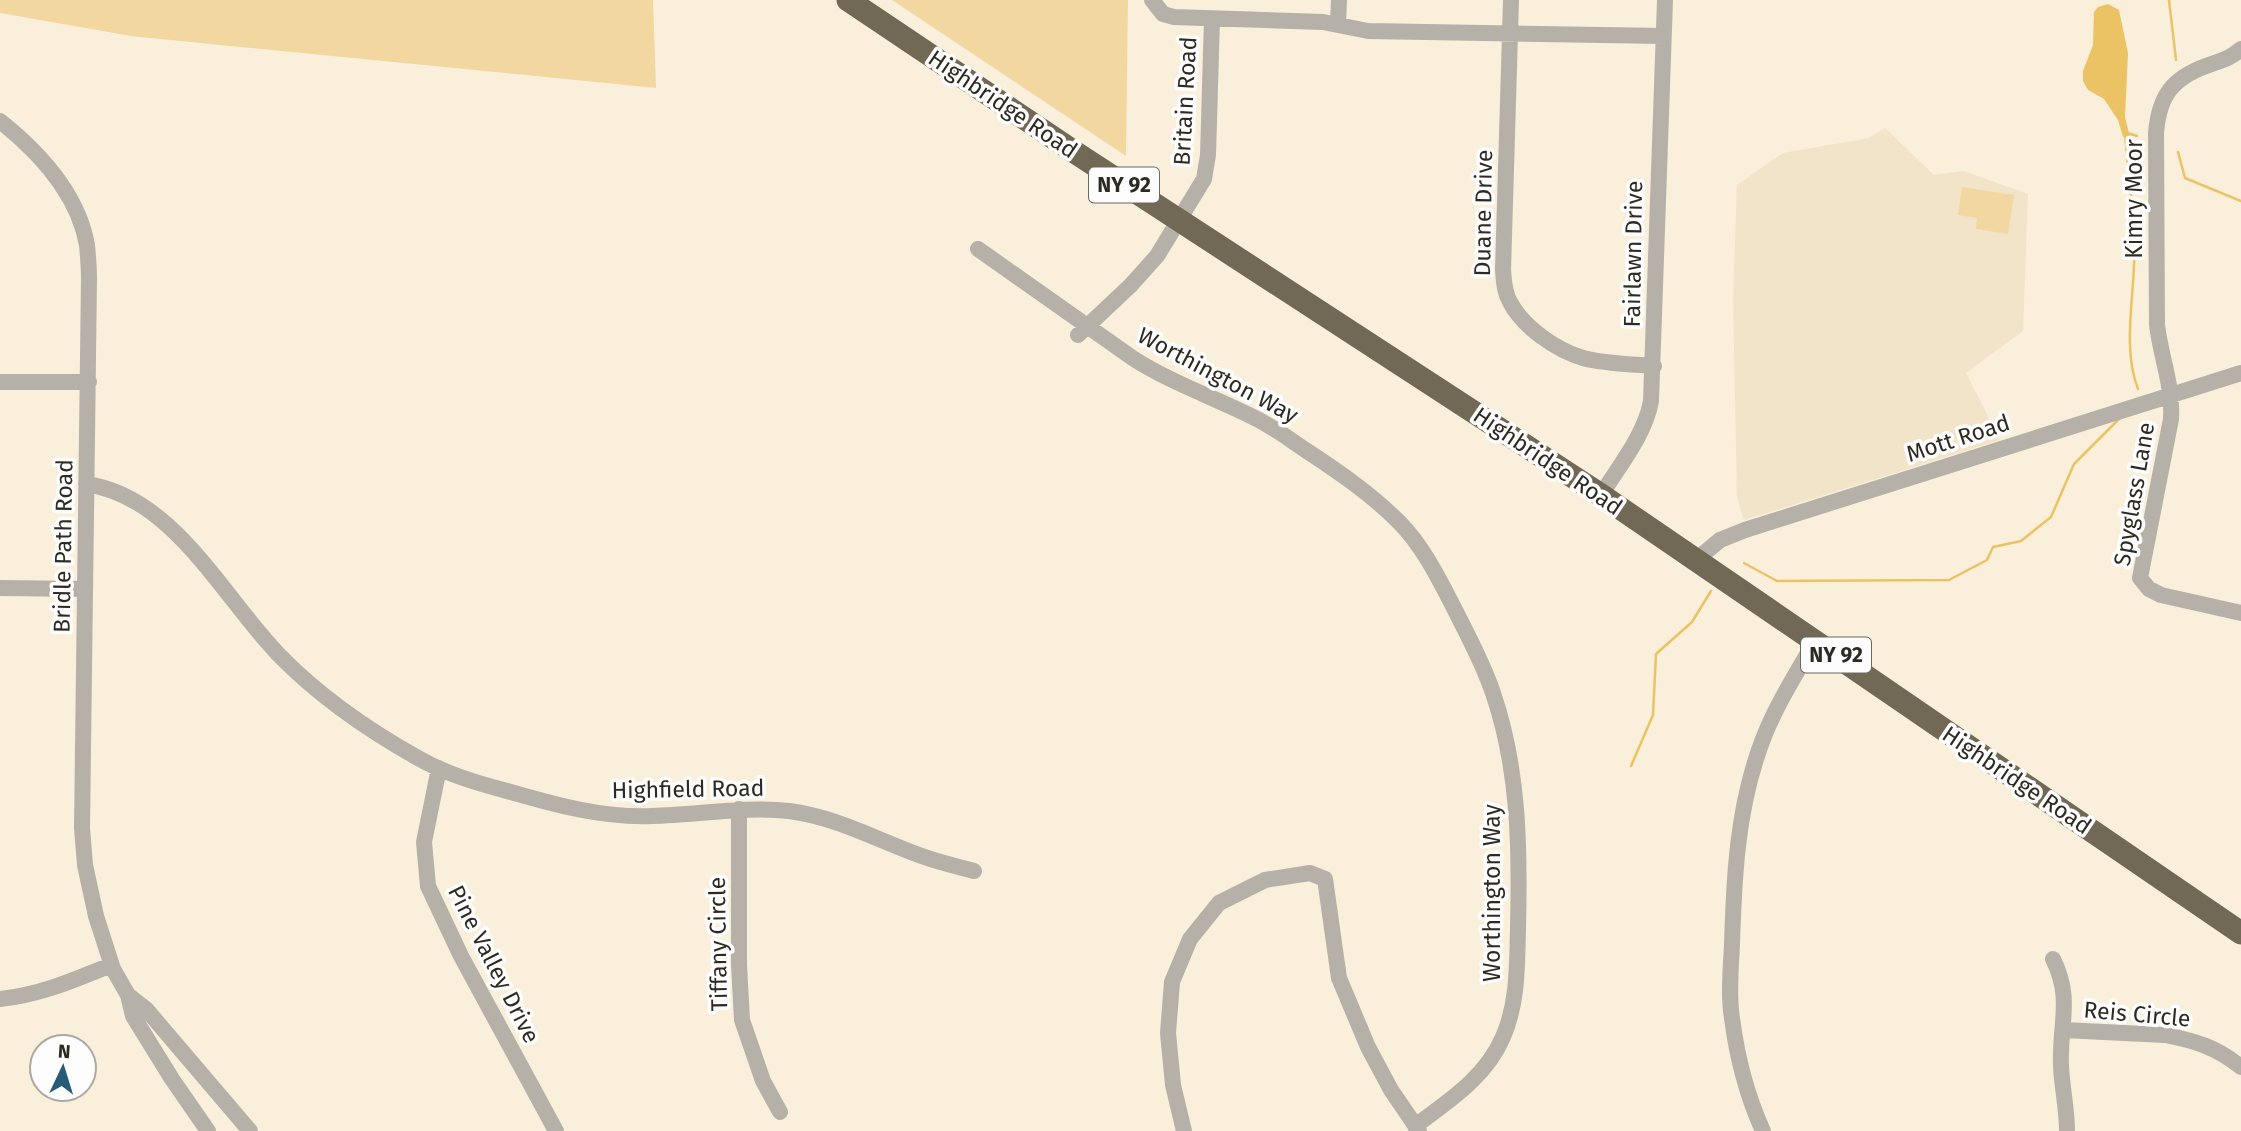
<svg xmlns="http://www.w3.org/2000/svg" width="2241" height="1131" font-family="'Fira Sans',sans-serif">
<rect width="100%" height="100%" fill="#f9efda"/>
<path fill="#f1e4c9" d="M 1885,128 L 1934,175 L 1964,171 L 2028,194 L 2023,331 L 1966,373 L 2000,440 L 1744,520 L 1737,498 L 1733,298 L 1737,185 L 1783,153 L 1869,138 Z"/>
<path fill="#f2d8a0" d="M 0,0 L 653,0 L 656,88 L 131,36 L 0,13 Z
M 892,0 L 1128,0 L 1126,156 Z
M 1962,187 L 2014,195 L 2008,234 L 1976,229 L 1977,218 L 1958,215 Z"/>
<path fill="#ebc264" d="M 2108,4 L 2119,10 L 2128,53 L 2125,117 L 2130,137 L 2123,137 L 2118,120 L 2104,99 L 2088,90 L 2083,81 L 2083,71 L 2093,45 L 2094,12 L 2098,7 Z"/>
<g fill="none" stroke-linecap="round" stroke-linejoin="round">
<path stroke="#ebc264" stroke-width="2.5" d="M 2169,0 L 2176,60
M 2127,133 L 2137,136
M 2125,134 L 2133,218
M 2178,152 L 2185,178 L 2241,201
M 2134,234 C 2138,283 2120,343 2138,389
M 1744,563 L 1777,581 L 1949,580 L 1987,560 L 1993,547 L 2021,541 L 2051,517 L 2074,464 L 2119,419
M 1631,766 L 1653,715 L 1656,654 L 1692,622 L 1711,591"/>
<path stroke="#b5b1a8" stroke-width="16" d="M 1152,0 L 1163,14 L 1174,17 L 1323,22 L 1368,31 L 1663,36
M 1511,0 L 1503,270 C 1504,281 1504,292 1510,302 C 1523,327 1556,350 1583,358 C 1606,364 1630,364 1654,366
M 1338,24 L 1339,0
M 2241,49 C 2230,59 2219,61 2206,66 C 2171,79 2159,97 2156,133 L 2157,325 C 2161,358 2173,385 2171,419 L 2140,578 L 2149,589 L 2161,595 L 2241,613
M 0,121 C 39,152 78,194 87,245 C 88,256 89,267 89,278 L 82,828 L 85,865 L 96,916 L 113,969 L 128,995 L 133,1016 L 172,1079 L 208,1131
M 978,249 L 1134,359 C 1172,383 1213,397 1253,417 C 1272,426 1289,439 1307,451 C 1339,472 1371,494 1399,522 C 1422,545 1438,577 1453,606 C 1467,634 1483,663 1493,693 C 1519,769 1520,848 1518,928 C 1517,965 1518,1003 1503,1037 C 1486,1077 1449,1101 1415,1126
M 1078,335 L 1131,285 L 1157,256 L 1204,179 L 1208,155 L 1212,19
M 0,382 L 89,382
M 86,484 C 173,496 222,596 279,655 C 319,696 368,730 418,758 C 446,774 477,783 507,791 C 555,805 603,818 652,816 C 698,815 743,806 789,811 C 836,817 875,839 919,855 C 937,862 956,866 974,871
M 1601,495 C 1619,466 1645,435 1651,401 L 1665,0
M 1696,560 L 1720,540 L 1745,530 L 2241,373
M 0,588 L 84,589
M 439,768 L 424,842 L 428,886 L 461,956 L 556,1131
M 739,809 L 739,965 L 742,1020 L 763,1081 L 780,1112
M 2053,959 C 2073,999 2059,1025 2061,1066 C 2062,1088 2067,1109 2067,1131
M 128,995 L 146,1009 L 250,1131
M 0,999 C 40,995 74,980 111,965
M 2063,1030 L 2165,1035 C 2196,1041 2216,1047 2241,1067
M 1184,1131 L 1173,1085 L 1168,1033 L 1172,982 L 1190,939 L 1219,903 L 1265,880 L 1310,873 L 1325,879 L 1339,978 L 1368,1047 L 1391,1090 L 1419,1131
M 1763,1131 C 1747,1096 1737,1057 1732,1018 C 1728,994 1731,968 1732,944 C 1734,878 1737,813 1759,750 C 1772,711 1795,676 1815,641"/>
<path stroke="#716956" stroke-width="23" d="M 848,0 L 1076,153 L 1601,495 L 2241,933"/>
</g>
<g text-anchor="middle" stroke-width="7" stroke-linejoin="round" paint-order="stroke">
<g fill="#fdfdfd" stroke="#6b6964" stroke-width="2">
<rect x="1089" y="167.5" width="70" height="35" rx="5"/>
<rect x="1801" y="637.5" width="70" height="35" rx="5"/>
</g>
<g font-size="21" font-weight="bold" fill="#2d2a22">
<text x="1124" y="192">NY 92</text>
<text x="1836" y="662">NY 92</text>
</g>
<g font-size="23" fill="#2d2a22" stroke="#fdfdfd">
<text transform="translate(1185 101) rotate(-87)" y="8">Britain Road</text>
<text transform="translate(1003 104) rotate(34)" y="8">Highbridge Road</text>
<text transform="translate(2134 199) rotate(-90)" y="8">Kimry Moor</text>
<text transform="translate(1483 213) rotate(-89)" y="8">Duane Drive</text>
<text transform="translate(1633 254) rotate(-89)" y="8">Fairlawn Drive</text>
<text transform="translate(1218 375) rotate(28)" y="8">Worthington Way</text>
<text transform="translate(1958 438) rotate(-18)" y="8">Mott Road</text>
<text transform="translate(1548 461) rotate(34)" y="8">Highbridge Road</text>
<text transform="translate(2134 494) rotate(-80)" y="8">Spyglass Lane</text>
<text transform="translate(63 546) rotate(-89)" y="8">Bridle Path Road</text>
<text transform="translate(2017 780) rotate(34)" y="8">Highbridge Road</text>
<text transform="translate(688 789) rotate(-1)" y="8">Highfield Road</text>
<text transform="translate(1492 893) rotate(-90)" y="8">Worthington Way</text>
<text transform="translate(718 944) rotate(-91)" y="8">Tiffany Circle</text>
<text transform="translate(494 964) rotate(63)" y="8">Pine Valley Drive</text>
<text transform="translate(2137 1014) rotate(5)" y="8">Reis Circle</text>
</g>
</g>
<g transform="translate(63 1068) rotate(4)"><circle r="33" fill="#fdfdfd" stroke="#aaa9a5" stroke-width="2"/>
<path d="M0-5L12 26L0 18L-12 26Z" fill="#285b78"/>
<text y="-10" font-size="19" font-weight="bold" text-anchor="middle" fill="#2d2a22">N</text>
</g>
</svg>
